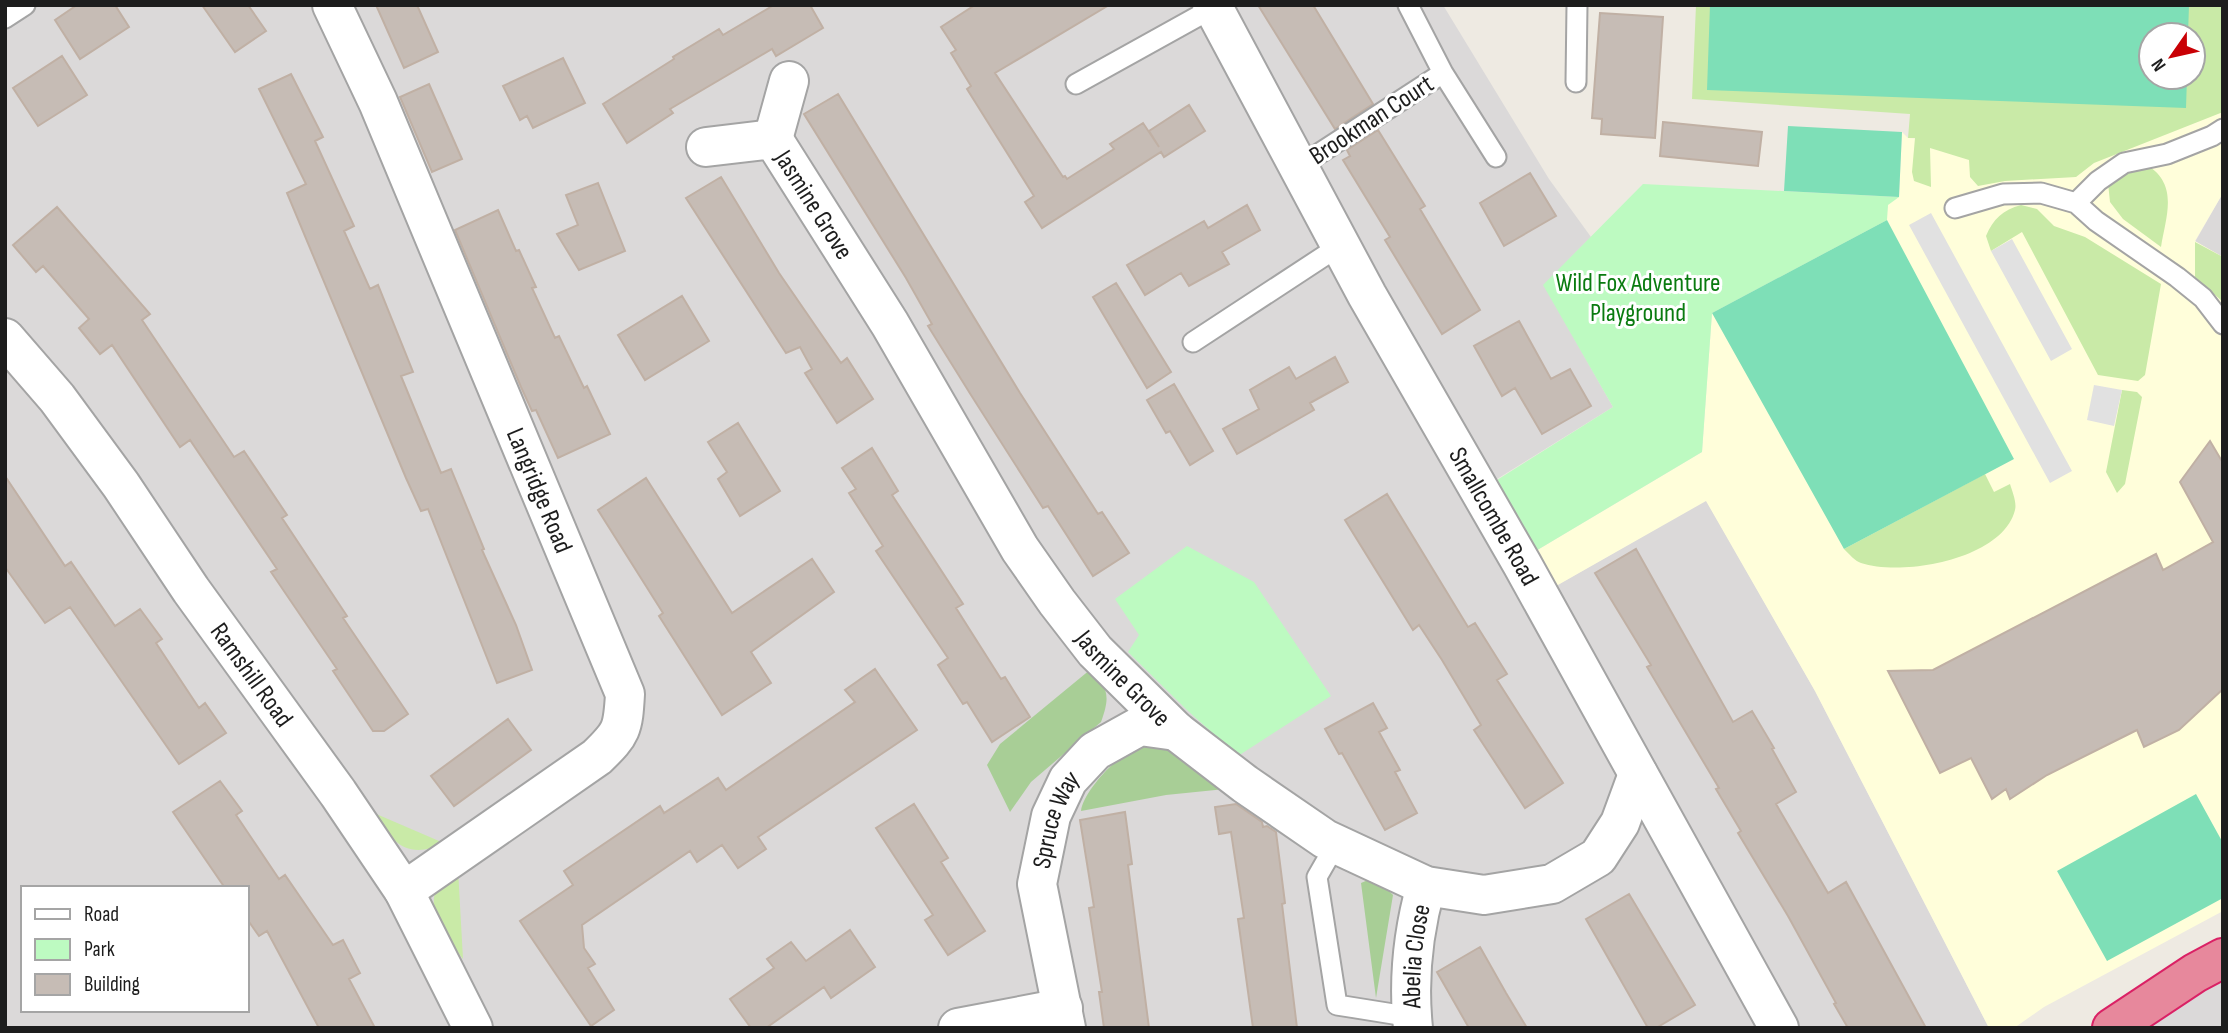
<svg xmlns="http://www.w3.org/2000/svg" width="2228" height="1033" font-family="'Sofia Sans Condensed',sans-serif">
<rect width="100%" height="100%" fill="#eeeae2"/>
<path fill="#dbd9d9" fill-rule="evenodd" d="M 5,5 L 1443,5 L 1549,179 L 1591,237 L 1544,285 L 1613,407 L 1489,484 L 1549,590 L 1706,500 L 1815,691 L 1989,1028 L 5,1028 ZM 23,888 L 247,888 L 247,1010 L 23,1010 Z
M 2223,193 L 2223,257 L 2195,242 Z
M 2223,958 L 2223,1028 L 2112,1028 Z"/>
<path fill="#fffeda" d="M 2223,99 L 2223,193 L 2195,241 L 2223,257 L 2223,911 L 2044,1007 L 2014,1028 L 1989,1028 L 1815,691 L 1706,501 L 1549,590 L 1529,555 L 1702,452 L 1712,313 L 1886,220 L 1888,204 L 1899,197 L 1902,132 L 1908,138 L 1964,141 Z"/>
<path fill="#c9eaa7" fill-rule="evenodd" d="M 1696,5 L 2223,5 L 2223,112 L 2094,163 L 2076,177 L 2005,181 L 1978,186 L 1970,177 L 1969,160 L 1930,148 L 1931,187 L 1914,181 L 1912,172 L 1915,138 L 1908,138 L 1910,114 L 1692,99 ZM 2151,35 L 2193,35 L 2193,77 L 2151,77 Z
M 2147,165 C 2179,185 2166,216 2161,247 L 2123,219 L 2110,202 L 2108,183 L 2116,171 Z
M 2021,205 L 2037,209 L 2054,226 L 2085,237 L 2161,284 L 2145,375 L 2138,381 L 2098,375 L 2022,232 L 1991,251 L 1986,236 C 1993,219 2003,210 2021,205 Z
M 2195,242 L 2223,257 L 2223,302 L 2195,277 Z
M 2122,390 L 2137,392 L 2142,397 L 2125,484 L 2117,493 L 2106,472 Z
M 1985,474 L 1994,492 L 2010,484 C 2012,491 2017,502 2015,510 C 2003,559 1903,577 1861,563 C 1855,561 1849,554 1844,549 Z
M 374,813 L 446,844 C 406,858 396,847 374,813 Z
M 458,869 L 463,959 C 451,942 428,916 435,893 C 439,883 450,876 458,869 Z"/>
<path fill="#a8ce96" d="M 1091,669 C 1109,689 1110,697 1101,722 L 1031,782 L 1010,812 L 987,765 L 1000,744 Z
M 1160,739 L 1235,788 L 1166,795 L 1081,811 C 1083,793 1113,760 1129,752 C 1139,747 1150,743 1160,739 Z
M 1368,880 L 1385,887 L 1393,895 L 1376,998 L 1361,883 Z"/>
<path fill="#bdfac1" d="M 1643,184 L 1899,197 L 1888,205 L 1887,220 L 1712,313 L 1702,452 L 1529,555 L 1489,485 L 1613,407 L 1543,285 Z
M 1187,546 L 1254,582 L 1331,696 L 1238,756 L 1187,710 L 1128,652 L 1139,635 L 1115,599 Z"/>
<path fill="#7edfb7" d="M 1710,5 L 2189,5 L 2188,35 L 2151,35 L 2151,77 L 2187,77 L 2186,108 L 1707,90 Z
M 1788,126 L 1902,132 L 1899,197 L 1784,191 Z
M 1887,220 L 2014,459 L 1844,549 L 1712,313 Z
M 2196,794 L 2223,843 L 2223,898 L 2107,961 L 2057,871 Z"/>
<path fill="#e1e1e1" d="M 1931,213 L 2072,471 L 2050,483 L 1909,225 Z
M 2012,239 L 2072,349 L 2051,361 L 1991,251 Z
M 2094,385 L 2122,390 L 2114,426 L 2087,420 Z"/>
<path fill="#c6bcb5" stroke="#c0b0a4" stroke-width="2" d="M 77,5 L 115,5 L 129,27 L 80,59 L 55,20 Z
M 202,5 L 248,5 L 266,31 L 235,52 Z
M 376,5 L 417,5 L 438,52 L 404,68 Z
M 774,5 L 810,5 L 823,28 L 776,56 L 772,49 L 670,109 L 673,113 L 627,143 L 603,104 L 674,59 L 673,57 L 719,29 L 723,35 Z
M 975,5 L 1109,5 L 995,73 L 1063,177 L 1065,176 L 1067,179 L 1114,149 L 1110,144 L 1143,123 L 1159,147 L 1149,131 L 1189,105 L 1205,131 L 1164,157 L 1161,152 L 1042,228 L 1025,202 L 1034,196 L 967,89 L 971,86 L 951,53 L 956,50 L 941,27 Z
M 1258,5 L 1313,5 L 1373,104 L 1335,129 Z
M 1600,13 L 1663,17 L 1655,138 L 1601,134 L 1602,119 L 1592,118 Z
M 62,56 L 87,95 L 38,126 L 13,88 Z
M 563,58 L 585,103 L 533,128 L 527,116 L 520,120 L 503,86 Z
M 291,74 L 323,137 L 315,141 L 354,226 L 344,231 L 370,289 L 378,285 L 413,372 L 401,376 L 422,427 L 441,473 L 451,469 L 484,549 L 482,550 L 516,625 L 532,670 L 497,683 L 428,509 L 421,511 L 406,478 L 287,193 L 306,184 L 259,89 Z
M 429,84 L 462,159 L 432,172 L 400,97 Z
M 838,94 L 1020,393 L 1098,514 L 1102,512 L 1129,553 L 1093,576 L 1048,506 L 1043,508 L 971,395 L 928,326 L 932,324 L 906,278 L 804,114 Z
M 1663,122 L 1762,132 L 1758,166 L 1660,156 Z
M 1378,130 L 1425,206 L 1420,209 L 1480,310 L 1442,334 L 1385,240 L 1390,237 L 1343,160 L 1350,156 L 1347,150 Z
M 1530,173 L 1556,216 L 1504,246 L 1480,203 Z
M 721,177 L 779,273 L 841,363 L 847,358 L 873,399 L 837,423 L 805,373 L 812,369 L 800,347 L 786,353 L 686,198 Z
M 598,183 L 625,251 L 579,270 L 557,234 L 578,225 L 566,195 Z
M 1247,205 L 1260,230 L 1222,252 L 1229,264 L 1189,286 L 1181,273 L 1145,295 L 1127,265 L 1204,221 L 1208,228 Z
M 57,207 L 150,314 L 142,320 L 234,457 L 244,451 L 287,515 L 282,518 L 347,616 L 343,618 L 408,714 L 384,731 L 373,731 L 333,671 L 337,669 L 271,572 L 277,569 L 190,440 L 180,447 L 112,345 L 100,354 L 79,328 L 89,319 L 43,266 L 36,272 L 13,245 Z
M 498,210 L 516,251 L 519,250 L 536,287 L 532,288 L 555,338 L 559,336 L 584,388 L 587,386 L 610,434 L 558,458 L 536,410 L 532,411 L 521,387 L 455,230 Z
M 1116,283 L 1171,372 L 1147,388 L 1093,297 Z
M 682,296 L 709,341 L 645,380 L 618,335 Z
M 1519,321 L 1551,379 L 1570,369 L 1591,406 L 1542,434 L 1515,388 L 1502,396 L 1474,346 Z
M 1335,357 L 1348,382 L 1310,403 L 1314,410 L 1237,454 L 1223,429 L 1259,409 L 1250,390 L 1289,367 L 1296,379 Z
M 1174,384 L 1213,451 L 1190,465 L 1170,431 L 1166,433 L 1147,400 Z
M 738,423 L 780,491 L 740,516 L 718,479 L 727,472 L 708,442 Z
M 2210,441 L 2223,463 L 2223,689 L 2179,730 L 2144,747 L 2137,730 L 2047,775 L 2010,799 L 2006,789 L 1992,799 L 1971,758 L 1940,773 L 1888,671 L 1933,670 L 2156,554 L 2163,570 L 2213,542 L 2180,482 Z
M 872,448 L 898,491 L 892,495 L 963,604 L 956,608 L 1001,679 L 1005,677 L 1030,717 L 992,742 L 967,702 L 963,704 L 961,701 L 938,665 L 948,658 L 876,551 L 883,546 L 849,493 L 856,489 L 842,468 Z
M 5,476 L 65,566 L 71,562 L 115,626 L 140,609 L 162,639 L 156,643 L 199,708 L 205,703 L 226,733 L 179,764 L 70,607 L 45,623 L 5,567 Z
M 646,478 L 732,613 L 812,559 L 834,592 L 751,652 L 771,683 L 722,715 L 659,616 L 663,613 L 598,510 Z
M 1387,494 L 1468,627 L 1475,623 L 1507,674 L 1497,680 L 1563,783 L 1525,808 L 1474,730 L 1481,725 L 1442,660 L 1419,625 L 1413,630 L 1345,520 Z
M 1636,549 L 1733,722 L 1752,711 L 1774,748 L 1772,749 L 1796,792 L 1776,804 L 1828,893 L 1846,882 L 1926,1028 L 1848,1028 L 1834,1004 L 1836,1003 L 1788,916 L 1738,833 L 1741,831 L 1716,789 L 1719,788 L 1647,667 L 1651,665 L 1595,573 Z
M 875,669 L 917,730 L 758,837 L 766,849 L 738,868 L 722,845 L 697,862 L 690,851 L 582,925 L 584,948 L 595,964 L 588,968 L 614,1010 L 591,1026 L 520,921 L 573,885 L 564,871 L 660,806 L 664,813 L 718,778 L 726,790 L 855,702 L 845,690 Z
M 1373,703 L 1387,728 L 1379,732 L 1400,770 L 1395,772 L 1417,813 L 1385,830 L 1342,753 L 1339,754 L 1325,729 Z
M 508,719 L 531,750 L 454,806 L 431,776 Z
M 220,781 L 242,811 L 236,815 L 279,879 L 285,875 L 333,945 L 343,940 L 360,973 L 349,979 L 375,1028 L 319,1028 L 267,931 L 259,936 L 247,919 L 247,888 L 225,888 L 173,812 Z
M 914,804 L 948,858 L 941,862 L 985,931 L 948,955 L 925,920 L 933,915 L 876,828 Z
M 1236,804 L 1262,822 L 1263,827 L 1267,826 L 1276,832 L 1285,903 L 1282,904 L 1297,1028 L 1253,1028 L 1238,919 L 1244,918 L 1231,832 L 1219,834 L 1215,807 Z
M 1125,812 L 1132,864 L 1128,865 L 1149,1028 L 1104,1028 L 1099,992 L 1102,992 L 1089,908 L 1094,907 L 1080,820 Z
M 1629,894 L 1695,1005 L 1656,1028 L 1648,1028 L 1586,919 Z
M 850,930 L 875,967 L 831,998 L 824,987 L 766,1028 L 751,1028 L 730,999 L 774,968 L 767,959 L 791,942 L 806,961 Z
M 1480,947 L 1506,993 L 1527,1028 L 1469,1028 L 1437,972 Z"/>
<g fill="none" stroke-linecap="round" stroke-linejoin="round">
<g stroke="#a4a4a4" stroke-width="23">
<path id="lane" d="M 1408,5 L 1443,73
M 5,18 L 25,5
M 1576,82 L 1577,5
M 1076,84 L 1213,8
M 1300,166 L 1443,73 L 1496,157
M 2076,203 L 2098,181 L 2124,163 L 2167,154 L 2212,136 L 2223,129
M 1955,208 L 2003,194 L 2041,193 L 2076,203 L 2096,221 L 2177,277 L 2203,298 L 2223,324
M 1193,342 L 1341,245
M 1336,844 L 1317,877 L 1337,1005 L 1412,1017"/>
</g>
<g stroke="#a4a4a4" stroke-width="42">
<g id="street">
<path id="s1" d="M 332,5 L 378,102 L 625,694 C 623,729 622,733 597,757 L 404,891"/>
<path id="s2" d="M 1212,5 L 1367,295 L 1522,564 L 1779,1028"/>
<path d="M 773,139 L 789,81"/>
<path id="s3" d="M 706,147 L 773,139 L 890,324 L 1020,549 L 1057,602 L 1095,651 L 1176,731 L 1245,784 L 1325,839 L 1426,886 L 1484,895 L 1552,884 L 1598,857 L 1620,823 L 1638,774"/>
<path id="s4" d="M 5,338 L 57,398 L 121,485 L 191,590 L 338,793 L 404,891 L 473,1028"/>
<path d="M 958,1028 L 1063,1008"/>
<path id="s5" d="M 1066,1028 L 1037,884 L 1051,816 L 1068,780 L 1095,751 L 1140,726 L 1176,731"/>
<path id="s6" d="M 1413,1028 C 1408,980 1413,932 1426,886"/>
</g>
</g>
<g stroke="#da2165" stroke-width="42">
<path id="highway" d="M 2112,1028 L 2195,973 L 2223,958"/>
</g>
<use href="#lane" stroke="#fff" stroke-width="19"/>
<use href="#street" stroke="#fff" stroke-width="38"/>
<use href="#highway" stroke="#e7889c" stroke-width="38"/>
</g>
<g text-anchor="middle" stroke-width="6" stroke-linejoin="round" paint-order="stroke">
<g font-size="26" fill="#1d1d1d" stroke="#fff">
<text transform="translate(1371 119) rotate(-33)" y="9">Brookman Court</text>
<text dy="9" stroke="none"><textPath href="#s3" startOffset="145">Jasmine Grove</textPath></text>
<text dy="9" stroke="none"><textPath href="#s1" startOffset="528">Langridge Road</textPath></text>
<text dy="9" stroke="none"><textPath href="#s2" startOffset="584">Smallcombe Road</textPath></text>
<text dy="9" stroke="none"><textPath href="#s4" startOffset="418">Ramshill Road</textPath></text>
<text dy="9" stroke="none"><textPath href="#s3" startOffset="712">Jasmine Grove</textPath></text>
<text dy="9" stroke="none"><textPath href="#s5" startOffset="214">Spruce Way</textPath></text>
<text dy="9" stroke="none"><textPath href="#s6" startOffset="72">Abelia Close</textPath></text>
</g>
<g font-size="26" fill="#0a7b10" stroke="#fff">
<text x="1638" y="291">Wild Fox Adventure<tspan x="1638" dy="30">Playground</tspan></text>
</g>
</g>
<rect width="2228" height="1033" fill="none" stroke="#1d1d1d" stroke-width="14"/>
<rect x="21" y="886" width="228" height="126" fill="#ffffff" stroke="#a5a5a5" stroke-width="2"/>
<rect x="35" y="909" width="35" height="10" fill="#ffffff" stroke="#a5a5a5" stroke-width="2"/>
<text x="84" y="921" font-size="21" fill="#1d1d1d">Road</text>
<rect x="35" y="939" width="35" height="21" fill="#bdfac1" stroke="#a5a5a5" stroke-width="2"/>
<text x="84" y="956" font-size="21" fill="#1d1d1d">Park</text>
<rect x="35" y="974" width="35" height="21" fill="#c6bcb5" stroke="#a5a5a5" stroke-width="2"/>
<text x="84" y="991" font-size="21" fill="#1d1d1d">Building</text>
<g transform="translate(2172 56) rotate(236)"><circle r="33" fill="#ffffff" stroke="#a5a5a5" stroke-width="2"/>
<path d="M0-5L12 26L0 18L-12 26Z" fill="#c90005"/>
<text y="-10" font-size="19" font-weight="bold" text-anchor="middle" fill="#1d1d1d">N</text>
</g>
</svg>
